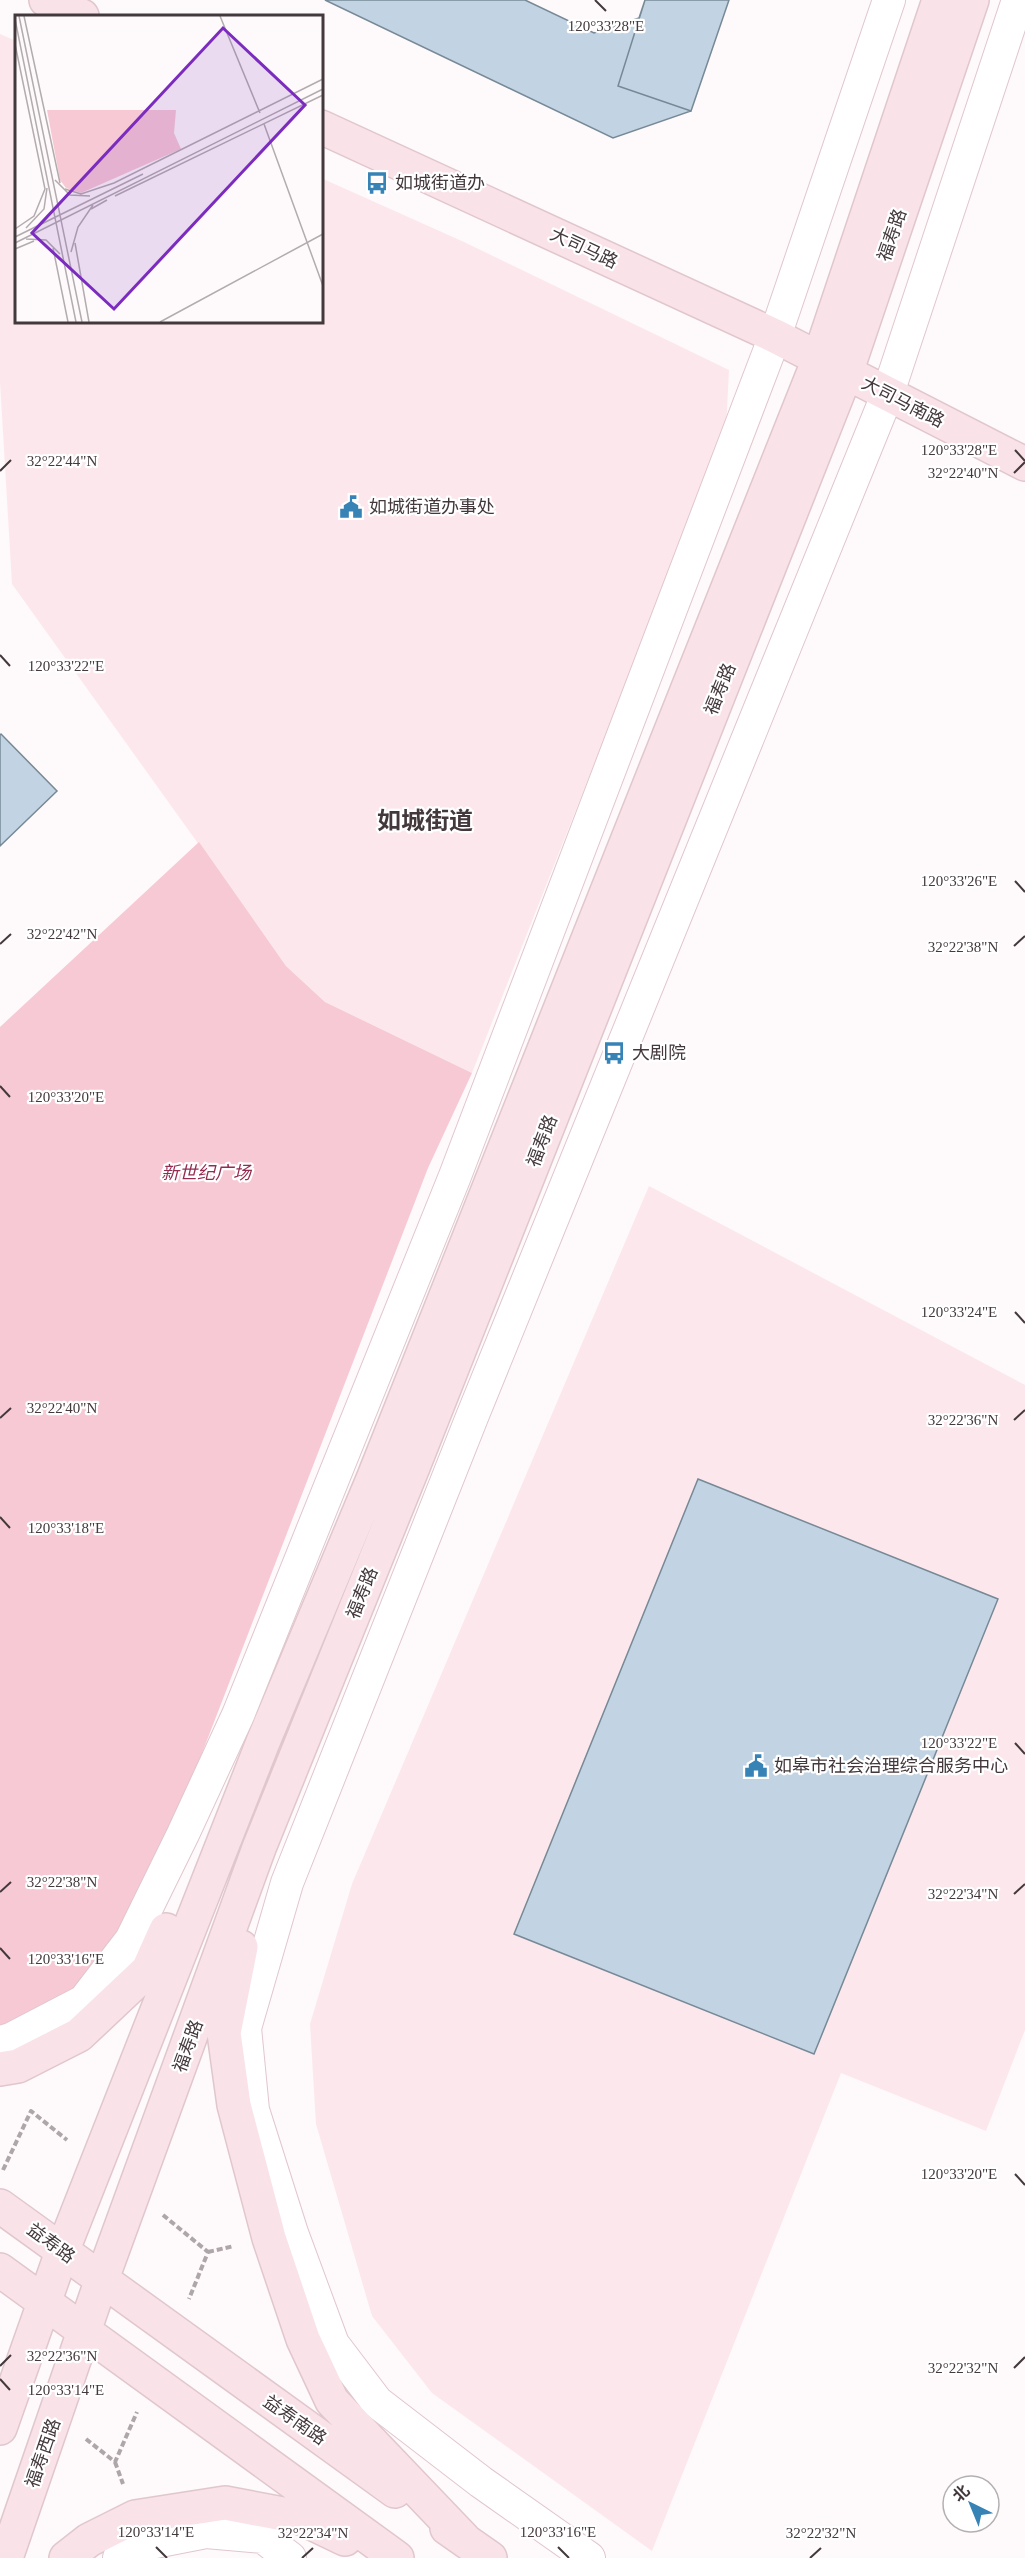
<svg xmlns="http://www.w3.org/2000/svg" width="1025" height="2558" font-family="'Times New Roman','Noto Sans SC',serif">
<rect width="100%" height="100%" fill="#fef9fa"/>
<path fill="#fce8ec" d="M 0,34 L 16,41 L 16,321 L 321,321 L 321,178 L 464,242 L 729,370 L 726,430 L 472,1073 L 325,1002 L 286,966 L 12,584 L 0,382 Z
M 649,1186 L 1025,1385 L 1025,2030 L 986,2131 L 841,2073 L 652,2551 L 432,2393 L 372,2316 L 316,2124 L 310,2024 L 352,1884 Z"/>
<path fill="#f7c9d4" d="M 199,842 L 286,966 L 325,1002 L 472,1073 L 428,1168 L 148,1893 L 77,1991 L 0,2027 L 0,1027 Z"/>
<path fill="#c2d4e3" stroke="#778996" stroke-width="1.5" d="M 325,0 L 525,0 L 594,33 L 639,18 L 645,0 L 729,0 L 691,111 L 613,138 Z
M 645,0 L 729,0 L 691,111 L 618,86 Z
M 1,734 L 57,791 L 0,846 L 0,735 Z
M 698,1479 L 998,1599 L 814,2054 L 514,1934 Z"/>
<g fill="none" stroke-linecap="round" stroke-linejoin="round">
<g stroke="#e0c7cd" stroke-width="34">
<path id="street" d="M 0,2042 L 11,2039 L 84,2001 L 131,1940 L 183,1834 L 238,1715 L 455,1176 L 775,336 L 889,0
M 119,2558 L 145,2544 L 206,2532 L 263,2537 L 290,2558
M 589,2558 L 481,2482 L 377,2402 L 333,2344 L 292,2233 L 253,2110 L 245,2028 L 287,1883 L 472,1417 L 888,393 L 1018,0"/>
</g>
<g stroke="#e0c7cd" stroke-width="36">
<path id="secondary" d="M 46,0 L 82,16
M 321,127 L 775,336 L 1025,464
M 241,1947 L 224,2033 L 234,2105 L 269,2238 L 303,2339 L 332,2401 L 464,2539
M 0,2069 L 18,2066 L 79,2035 L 148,1970 L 166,1930
M 0,2206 L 395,2491
M 0,2270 L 397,2558
M 0,2428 L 62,2252 L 263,1742 L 373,1479 L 819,359 L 939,0
M 447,2528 L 490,2558
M 6,2558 L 102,2279 L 259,1848 L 413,1467 L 846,373 L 972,0
M 66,2558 L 89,2540 L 135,2517 L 225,2503 L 299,2517 L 345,2539"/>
</g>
<path stroke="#aea6a8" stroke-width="4" stroke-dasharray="6 3" stroke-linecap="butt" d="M 3,2170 L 31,2111 L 67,2140
M 163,2215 L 208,2252 L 189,2299
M 208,2252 L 234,2246
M 86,2439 L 115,2462 L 137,2412
M 115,2462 L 123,2484"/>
<use href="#street" stroke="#fff" stroke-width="32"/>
<use href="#secondary" stroke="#fae2e9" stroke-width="33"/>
</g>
<path fill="none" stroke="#43393c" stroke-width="2" d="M 595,0 L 606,11M 1015,450 L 1025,461M 0,471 L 11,460M 1014,473 L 1025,462M 0,655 L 10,666M 1015,881 L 1025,892M 0,944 L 11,934M 1014,946 L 1025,936M 0,1086 L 10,1097M 1015,1312 L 1025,1323M 0,1418 L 11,1408M 1014,1420 L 1025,1410M 0,1517 L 10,1528M 1015,1743 L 1025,1754M 0,1892 L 11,1882M 1014,1894 L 1025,1884M 0,1948 L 10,1959M 1015,2174 L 1025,2185M 0,2366 L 11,2355M 1014,2368 L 1025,2357M 0,2379 L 10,2390M 156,2547 L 167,2558M 558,2547 L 569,2558M 302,2558 L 313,2548M 810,2558 L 821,2548"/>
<defs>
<g id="bus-bare" transform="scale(1.8)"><path d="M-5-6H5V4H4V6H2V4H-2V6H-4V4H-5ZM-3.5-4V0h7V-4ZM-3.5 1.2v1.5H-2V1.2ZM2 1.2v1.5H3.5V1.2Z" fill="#3783b6" stroke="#fff" stroke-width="2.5" paint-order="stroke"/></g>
<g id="civic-bare" transform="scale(1.8)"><path d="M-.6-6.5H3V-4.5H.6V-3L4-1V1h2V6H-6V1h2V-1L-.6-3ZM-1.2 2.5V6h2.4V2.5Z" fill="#3783b6" stroke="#fff" stroke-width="2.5" paint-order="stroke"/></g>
</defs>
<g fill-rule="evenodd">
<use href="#bus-bare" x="377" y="183"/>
<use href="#civic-bare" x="351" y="507"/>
<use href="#bus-bare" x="614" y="1053"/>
<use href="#civic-bare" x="756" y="1766"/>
</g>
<g text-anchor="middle" stroke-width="4.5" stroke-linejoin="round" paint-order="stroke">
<g font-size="18" fill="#43393c" stroke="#fff" text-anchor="start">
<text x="395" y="189">如城街道办</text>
<text x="369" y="513">如城街道办事处</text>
<text x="632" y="1059">大剧院</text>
<text x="774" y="1772">如皋市社会治理综合服务中心</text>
</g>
<g font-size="18" fill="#43393c" stroke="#fff">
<text transform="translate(892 235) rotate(-71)" y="6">福寿路</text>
<text transform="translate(584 248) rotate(25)" y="6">大司马路</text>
<text transform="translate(903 402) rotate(27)" y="6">大司马南路</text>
<text transform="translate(720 689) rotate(-68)" y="6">福寿路</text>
<text transform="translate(542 1141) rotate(-69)" y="6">福寿路</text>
<text transform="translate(362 1593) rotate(-68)" y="6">福寿路</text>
<text transform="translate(188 2046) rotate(-70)" y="6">福寿路</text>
<text transform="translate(51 2243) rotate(36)" y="6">益寿路</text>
<text transform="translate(295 2420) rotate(35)" y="6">益寿南路</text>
<text transform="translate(43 2453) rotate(-71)" y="6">福寿西路</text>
</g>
<g font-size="18" font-style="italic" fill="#932c52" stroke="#fff">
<text x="206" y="1179">新世纪广场</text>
</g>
<g font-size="24" font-weight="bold" fill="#43393c" stroke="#fff">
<text x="425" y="829">如城街道</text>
</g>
</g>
<g transform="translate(15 15)">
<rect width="308" height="308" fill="#fef9fa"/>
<path d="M 32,95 L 161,95 L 159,118 L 166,134 L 66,178 L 51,173 L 45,165 Z" fill="#f7c9d4"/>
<path fill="none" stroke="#b3acae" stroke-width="1.5" d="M 4,1 L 67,307M 9,1 L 45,168M 205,1 L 245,98M 0,4 L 61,307M 0,29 L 30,174 L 19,201 L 0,214M 249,109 L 308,271M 40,165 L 55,180 L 75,181M 50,174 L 66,179 L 99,168 L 308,64M 100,181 L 308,80M 76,194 L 92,185M 11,213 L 29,194 L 32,173M 0,222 L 128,159M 11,224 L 31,225 L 45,239M 0,228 L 308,74M 60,228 L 74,307M 38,233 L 53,307M 0,234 L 19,226M 56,237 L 63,212 L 78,190M 145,307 L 308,219"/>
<path fill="#7b2cbf" fill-opacity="0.15" stroke="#7b2cbf" stroke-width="3" d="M 208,13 L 290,90 L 99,294 L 17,218 Z"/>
<rect width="308" height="308" fill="none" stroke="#43393c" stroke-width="3"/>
</g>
<g font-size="15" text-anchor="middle" fill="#43393c" stroke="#fff" stroke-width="4.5" stroke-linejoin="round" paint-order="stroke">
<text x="606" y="31">120°33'28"E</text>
<text x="959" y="455">120°33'28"E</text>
<text x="62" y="466">32°22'44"N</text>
<text x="963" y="478">32°22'40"N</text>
<text x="66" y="671">120°33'22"E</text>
<text x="959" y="886">120°33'26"E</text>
<text x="62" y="939">32°22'42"N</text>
<text x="963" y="952">32°22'38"N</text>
<text x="66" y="1102">120°33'20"E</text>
<text x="959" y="1317">120°33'24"E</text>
<text x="62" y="1413">32°22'40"N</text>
<text x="963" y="1425">32°22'36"N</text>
<text x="66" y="1533">120°33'18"E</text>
<text x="959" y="1748">120°33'22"E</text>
<text x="62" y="1887">32°22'38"N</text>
<text x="963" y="1899">32°22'34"N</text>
<text x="66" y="1964">120°33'16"E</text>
<text x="959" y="2179">120°33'20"E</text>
<text x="62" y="2361">32°22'36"N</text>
<text x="963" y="2373">32°22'32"N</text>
<text x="66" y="2395">120°33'14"E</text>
<text x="156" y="2537">120°33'14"E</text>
<text x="558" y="2537">120°33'16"E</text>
<text x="313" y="2538">32°22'34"N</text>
<text x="821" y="2538">32°22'32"N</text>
</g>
<g transform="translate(971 2504) rotate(317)"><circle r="28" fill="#ffffff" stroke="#b4b0b1" stroke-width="1.5"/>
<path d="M0-4.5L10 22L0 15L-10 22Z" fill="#3783b6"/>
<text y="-9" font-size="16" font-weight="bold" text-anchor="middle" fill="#43393c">北</text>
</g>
</svg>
